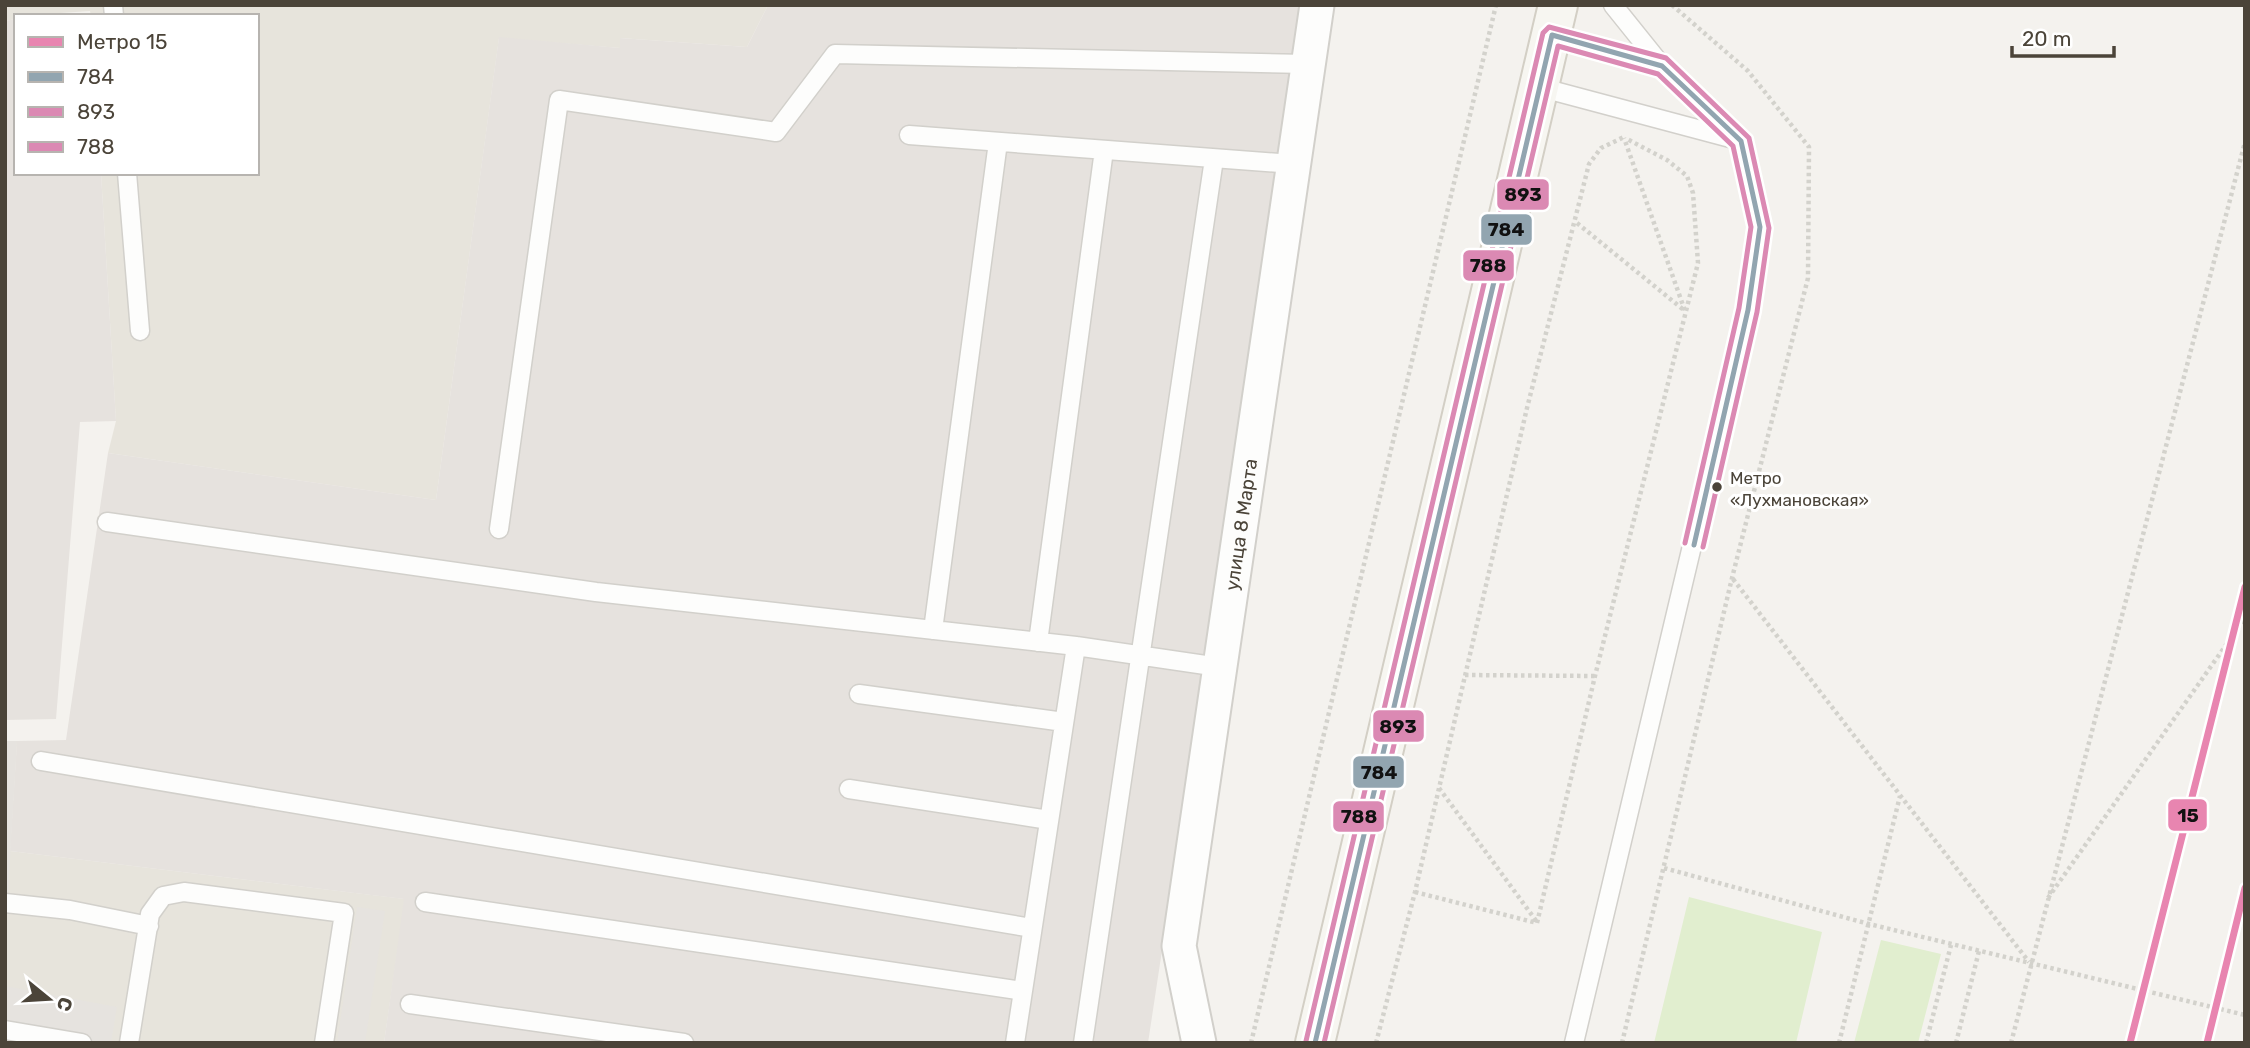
<svg xmlns="http://www.w3.org/2000/svg" width="2250" height="1048" font-family="Rubik,sans-serif">
<rect width="100%" height="100%" fill="#f4f2ee"/>
<path fill="#e7e4dc" d="M 5,5 L 768,5 L 747,47 L 620,38 L 620,48 L 499,38 L 436,500 L 108,453 L 116,421 L 101,173 L 257,173 L 257,16 L 91,16 L 90,11 L 16,16 L 16,19 L 5,21 Z
M 5,741 L 17,741 L 10,851 L 405,899 L 384,1043 L 5,1043 Z"/>
<path fill="#e6e2de" d="M 768,5 L 1305,5 L 1148,1043 L 384,1043 L 404,899 L 10,851 L 17,741 L 66,740 L 108,453 L 436,500 L 499,37 L 620,48 L 620,38 L 747,47 Z
M 16,19 L 16,173 L 101,173 L 116,421 L 80,422 L 56,719 L 5,720 L 5,21 Z"/>
<path fill="#e1eecf" d="M 1689,897 L 1822,932 L 1796,1043 L 1654,1043 Z
M 1881,940 L 1941,954 L 1918,1043 L 1854,1043 Z"/>
<path fill="#e6e3df" d="M 5,741 L 17,741 L 8,892 L 5,891 Z
M 357,907 L 385,911 L 365,1043 L 337,1043 Z
M 5,986 L 117,1007 L 111,1043 L 5,1043 Z"/>
<g fill="none" stroke-linecap="round" stroke-linejoin="round">
<g stroke="#d2d0cb" stroke-width="21">
<path id="lane" d="M 113,5 L 114,16
M 1552,35 L 1662,66
M 1539,87 L 1738,140
M 909,135 L 1292,164
M 127,173 L 140,331
M 107,522 L 596,592 L 1076,646 L 1219,667
M 499,529 L 559,100 L 776,132 L 835,54 L 1307,64
M 933,630 L 998,142
M 1038,642 L 1104,150
M 859,694 L 1064,722
M 41,761 L 1032,928
M 849,789 L 1049,820
M 425,902 L 1023,991
M 5,903 L 70,910 L 149,926
M 410,1004 L 684,1043
M 5,1030 L 82,1043
M 129,1043 L 150,914 L 163,896 L 184,892 L 344,913 L 324,1043
M 1015,1043 L 1076,646
M 1083,1043 L 1214,159
M 1574,1043 L 1748,310 L 1760,227 L 1741,141 L 1662,66 L 1613,5"/>
</g>
<g stroke="#d2d0cb" stroke-width="37">
<g id="street">
<path id="s1" d="M 1199,1043 L 1179,946 L 1317,5"/>
</g>
</g>
<g stroke="#d3cfc5" stroke-width="42">
<path id="secondary" d="M 1315,1043 L 1558,5"/>
</g>
<path stroke="#d3d2cc" stroke-width="4.5" stroke-dasharray="3.5 3.5" stroke-linecap="butt" d="M 1577,223 L 1685,311 L 1624,138
M 1733,579 L 2029,962
M 1465,675 L 1595,676
M 1439,788 L 1537,922
M 1664,868 L 1869,924 L 2245,1015
M 1415,892 L 1537,923
M 2048,898 L 2245,618
M 1537,923 L 1595,676 L 1698,263 L 1693,193 L 1687,176 L 1667,160 L 1627,139
M 1251,1043 L 1496,5
M 1376,1043 L 1415,892 L 1527,408 L 1589,164 L 1601,148 L 1624,137
M 1622,1043 L 1732,578 L 1808,278 L 1809,147 L 1748,71 L 1672,5
M 1839,1043 L 1900,796
M 1926,1043 L 1951,945
M 1956,1043 L 1979,951
M 2011,1043 L 2245,142"/>
<use href="#lane" stroke="#fdfdfc" stroke-width="18"/>
<use href="#street" stroke="#fdfdfc" stroke-width="33"/>
<use href="#secondary" stroke="#f7f6f1" stroke-width="38"/>
<g stroke="#fff" stroke-width="10">
<path id="bus-1" d="M 1315,1043 L 1552,35 L 1662,66 L 1741,141 L 1760,227 L 1748,310 L 1694,545"/>
</g>
<g stroke="#fff" stroke-width="10">
<path id="bus-2" d="M 1324,1043 L 1558,46 L 1658,74 L 1733,146 L 1751,227 L 1739,308 L 1685,543"/>
</g>
<g stroke="#fff" stroke-width="10">
<path id="bus-3" d="M 1306,1041 L 1543,33 L 1549,27 L 1666,58 L 1749,138 L 1769,228 L 1757,312 L 1703,547"/>
</g>
<use href="#bus-1" stroke="#92a5b0" stroke-width="5"/>
<use href="#bus-2" stroke="#db89b3" stroke-width="5"/>
<use href="#bus-3" stroke="#db89b3" stroke-width="5"/>
<g stroke="#fff" stroke-width="12">
<path id="metro-1" d="M 2130,1043 L 2245,587
M 2207,1043 L 2245,888"/>
</g>
<use href="#metro-1" stroke="#e885b0" stroke-width="7"/>
</g>
<circle fill="#4b4439" stroke="#fff" stroke-width="2.5" cx="1717" cy="487" r="6"/>
<g text-anchor="middle" stroke-width="6" stroke-linejoin="round" paint-order="stroke">
<g font-size="17" fill="#4b4439" stroke="#fff" text-anchor="start">
<text x="1730" y="484">Метро<tspan x="1730" dy="22">«Лухмановская»</tspan></text>
</g>
<g font-size="19" fill="#4b4439" stroke="#fff">
<text dy="7" stroke="none"><textPath href="#s1" startOffset="525">улица 8 Марта</textPath></text>
</g>
</g>
<g stroke="#fff" stroke-width="2.5">
<rect x="1496" y="178" width="54" height="33" rx="7" fill="#db89b3"/>
<rect x="1480" y="213" width="53" height="33" rx="7" fill="#92a5b0"/>
<rect x="1462" y="249" width="53" height="33" rx="7" fill="#db89b3"/>
<rect x="1372" y="709" width="53" height="34" rx="7" fill="#db89b3"/>
<rect x="1352" y="755" width="53" height="34" rx="7" fill="#92a5b0"/>
<rect x="2167" y="798" width="41" height="34" rx="7" fill="#e885b0"/>
<rect x="1332" y="800" width="53" height="33" rx="7" fill="#db89b3"/>
</g>
<g font-size="19" text-anchor="middle" font-weight="bold" fill="#111">
<text x="1523" y="201">893</text>
<text x="1506" y="236">784</text>
<text x="1488" y="272">788</text>
<text x="1398" y="733">893</text>
<text x="1379" y="779">784</text>
<text x="2188" y="822">15</text>
<text x="1359" y="823">788</text>
</g>
<rect width="2250" height="1048" fill="none" stroke="#4b4439" stroke-width="14"/>
<rect x="14" y="14" width="245" height="161" fill="#ffffff" stroke="#b7b4b0" stroke-width="2"/>
<rect x="28" y="37" width="35" height="10" fill="#e885b0" stroke="#b7b4b0" stroke-width="2"/>
<text x="77" y="49" font-size="21" fill="#4b4439">Метро 15</text>
<rect x="28" y="72" width="35" height="10" fill="#92a5b0" stroke="#b7b4b0" stroke-width="2"/>
<text x="77" y="84" font-size="21" fill="#4b4439">784</text>
<rect x="28" y="107" width="35" height="10" fill="#db89b3" stroke="#b7b4b0" stroke-width="2"/>
<text x="77" y="119" font-size="21" fill="#4b4439">893</text>
<rect x="28" y="142" width="35" height="10" fill="#db89b3" stroke="#b7b4b0" stroke-width="2"/>
<text x="77" y="154" font-size="21" fill="#4b4439">788</text>
<g transform="translate(49 999) rotate(108)" stroke="#ffffff" stroke-width="5" paint-order="stroke">
<path d="M0-5L12 26L0 18L-12 26Z" fill="#4b4439"/>
<text y="-10" font-size="19" font-weight="bold" text-anchor="middle" fill="#4b4439">С</text>
</g>
<path d="M2012 46v10h102v-10" fill="none" stroke="#4b4439" stroke-width="3.5"/>
<text x="2022" y="46" font-size="21" fill="#4b4439" stroke="#ffffff" stroke-width="5" paint-order="stroke">20 m</text>
</svg>
